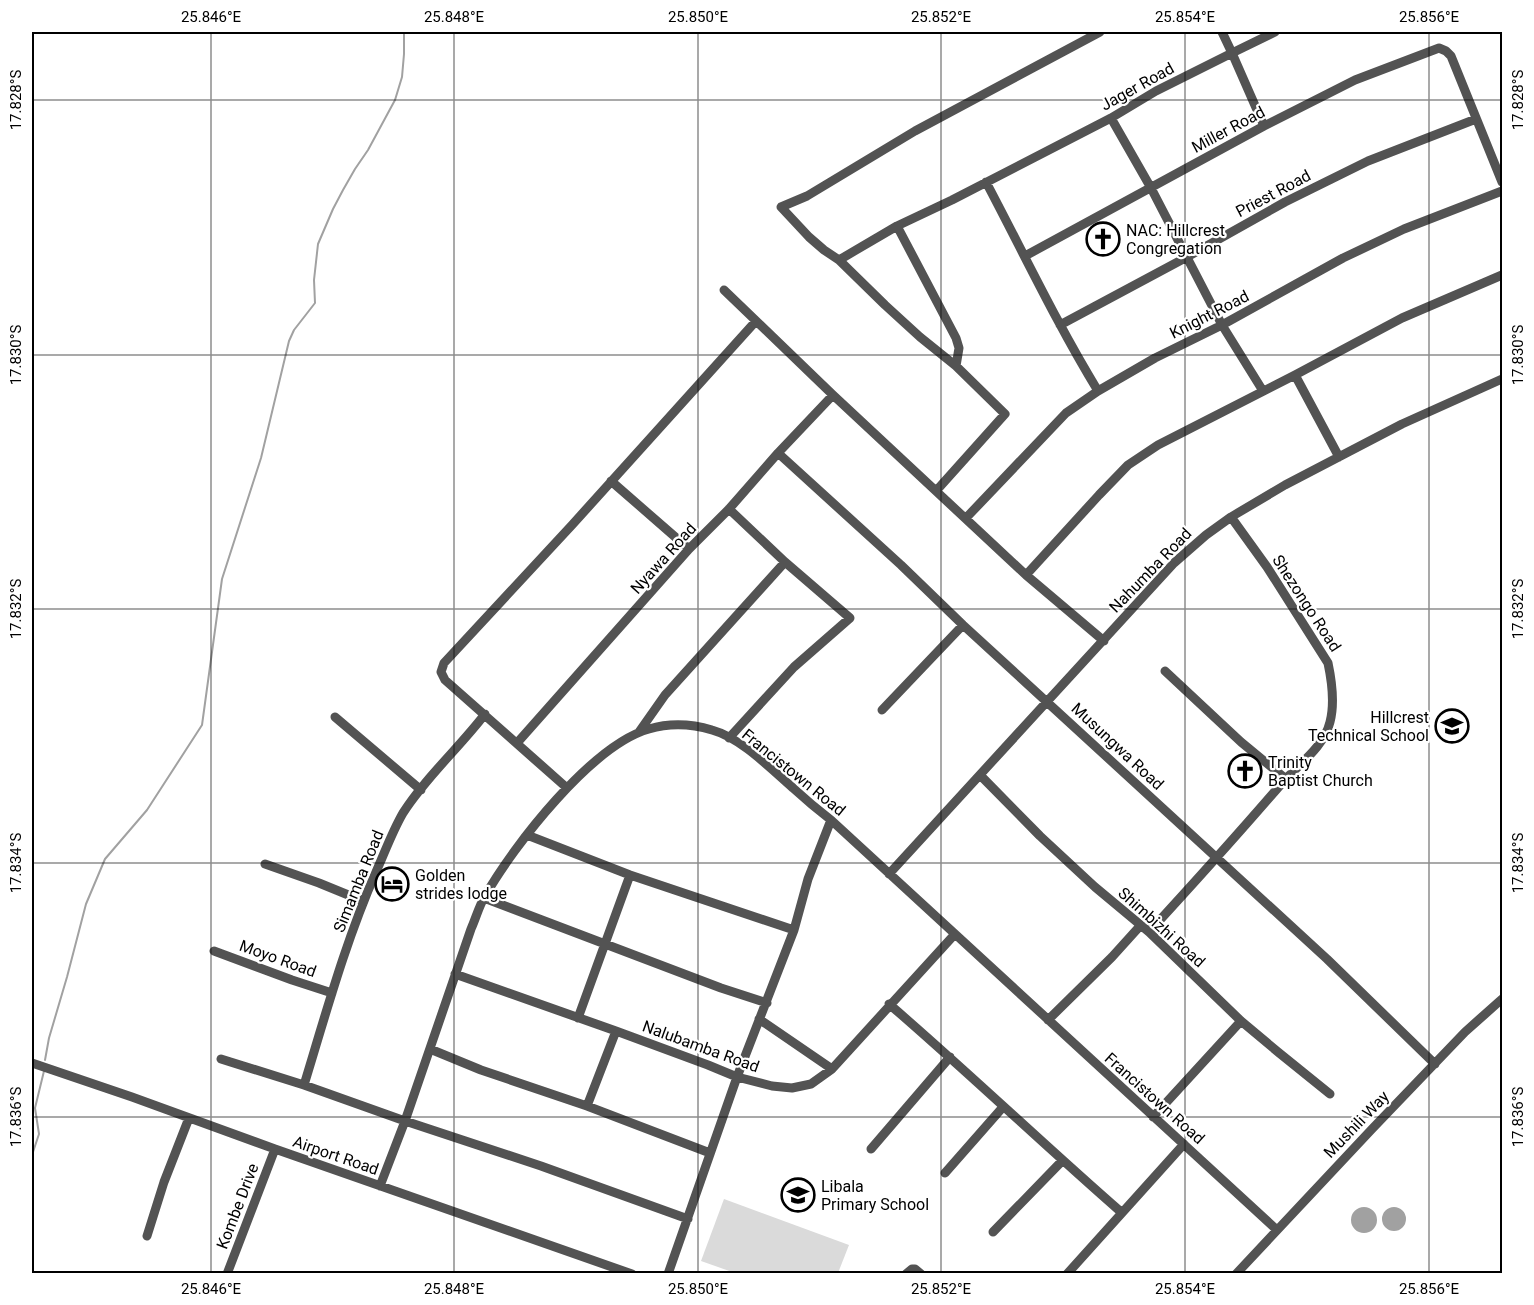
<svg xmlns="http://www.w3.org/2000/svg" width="1534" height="1305" font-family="Roboto,sans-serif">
<rect width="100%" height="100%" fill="#fff"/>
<path fill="#dadada" d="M 724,1199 L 849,1245 L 838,1273 L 735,1273 L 701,1261 Z"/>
<path fill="#a1a1a1" d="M1351 1220a13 13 0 1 1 26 0a13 13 0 1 1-26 0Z
M1382 1219a12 12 0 1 1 24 0a12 12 0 1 1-24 0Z"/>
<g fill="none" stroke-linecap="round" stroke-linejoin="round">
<path stroke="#a1a1a1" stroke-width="2" d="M 45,1060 L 49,1038 L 67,977 L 86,904 L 105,859 L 147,810 L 202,725 L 222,579 L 261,458 L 289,341 L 294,330 L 315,303 L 314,280 L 318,244 L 333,209 L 343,190 L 355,169 L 368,150 L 395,100 L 402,77 L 404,54 L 404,32
M 32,1155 L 39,1134 L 35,1108 L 44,1071"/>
<path stroke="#535353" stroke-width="9" d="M 1222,32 L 1232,53 L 1275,32
M 1111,118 L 1151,188 L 1222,325 L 1263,391
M 986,182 C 1023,252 1057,324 1098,391
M 1025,256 L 1264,126 L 1355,80 L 1439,48 L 1446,51 L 1451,56 L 1502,182
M 839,260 L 897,226
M 724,290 L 833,395 L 1026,575 L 1104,641
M 1060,325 L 1187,257 L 1285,202 L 1368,161 L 1476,119
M 956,366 L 959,348 L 956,338 L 897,226 L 952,200 L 1111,118 L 1156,91 L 1232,53 L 1264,126
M 1295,375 L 1339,457
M 778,453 L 901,565 L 963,625 L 1327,959 L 1435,1064
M 611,481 L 689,549
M 936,491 L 1005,414 L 956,366 L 920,337 L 885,305 L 839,260 L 824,250 L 809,237 L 781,207 L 807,196 L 915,131 L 1100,32
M 729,509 L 785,562 L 850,618 L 794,667 L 729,738
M 966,518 L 1066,413 L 1098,391 L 1155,358 L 1222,325 L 1343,258 L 1404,229 L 1502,191
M 1026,575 L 1099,495 L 1128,465 L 1158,445 L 1295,375 L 1402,318 L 1502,275
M 1165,671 L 1241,742 L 1286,779
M 882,710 L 963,625
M 335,717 L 421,790
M 639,732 L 665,695 L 785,562
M 517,743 L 689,549 L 729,509 L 778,453 L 833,395
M 980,775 L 1040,836 L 1095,887 L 1149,932 L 1241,1021 L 1278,1052 L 1330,1094
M 567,788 L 445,680 L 441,672 L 444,663 L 572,525 L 756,321
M 527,835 L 630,875 L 794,930
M 265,864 L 319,883 L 363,901
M 889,874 L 1174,563 L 1206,535 L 1231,517 L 1285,485 L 1402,424 L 1502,379
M 484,898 L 721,988 L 767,1003
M 1149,932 C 1194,883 1239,833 1283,782 C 1299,764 1324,747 1330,722 C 1335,703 1332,682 1328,663 L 1267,567 L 1231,517
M 214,951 L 292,980 L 332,993
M 455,974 L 616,1031 L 708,1065 L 737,1077 L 772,1086 L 792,1088 L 811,1084 L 832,1069 L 955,934
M 889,1004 C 968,1072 1043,1144 1121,1212
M 578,1018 L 630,875
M 759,1019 L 832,1069
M 1048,1020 L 1112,957 L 1140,926
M 430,1049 L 481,1070 L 587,1106 L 710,1153
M 221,1059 L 304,1085 L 405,1121 L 541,1166 L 688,1219
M 32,1063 L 132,1097 L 275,1149 L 632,1274
M 304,1085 C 326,1013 346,940 376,872 C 385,852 392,832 403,813 C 426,777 459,748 485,714
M 587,1106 L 616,1031
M 1153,1117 L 1241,1021
M 871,1149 L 950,1057
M 945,1173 L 1003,1107
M 380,1186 L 405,1121 L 471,929 C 476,918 479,906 485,896 C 514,845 592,745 649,729 C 669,723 692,724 712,730 C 741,738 770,768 793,788 C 805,799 818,810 831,820 L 1277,1230
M 993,1232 L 1062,1161
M 147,1236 L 164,1182 L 189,1118
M 227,1274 L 275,1149
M 668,1274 L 737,1077 L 794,930 L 808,879 L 831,820
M 906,1274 L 912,1269 L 915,1269 L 921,1274
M 1067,1274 L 1184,1144
M 1236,1274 L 1372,1129 L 1465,1032 L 1502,999"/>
</g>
<path fill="none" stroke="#000" stroke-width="1.5" stroke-opacity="0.45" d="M 211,32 L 211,1274M 454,32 L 454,1274M 698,32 L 698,1274M 941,32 L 941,1274M 1185,32 L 1185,1274M 1429,32 L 1429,1274M 32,100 L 1502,100M 32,355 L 1502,355M 32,609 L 1502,609M 32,863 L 1502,863M 32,1117 L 1502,1117"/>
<defs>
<g id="church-ring" transform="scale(1.725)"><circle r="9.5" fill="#fff" stroke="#000" stroke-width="1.5"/><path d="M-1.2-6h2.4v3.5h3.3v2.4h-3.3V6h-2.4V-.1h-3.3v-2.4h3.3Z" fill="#000"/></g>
<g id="school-ring" transform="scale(1.725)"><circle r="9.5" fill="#fff" stroke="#000" stroke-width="1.5"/><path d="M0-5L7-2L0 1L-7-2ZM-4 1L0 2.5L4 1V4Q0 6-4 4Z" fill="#000"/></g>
<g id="hotel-ring" transform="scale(1.725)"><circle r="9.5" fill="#fff" stroke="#000" stroke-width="1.5"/><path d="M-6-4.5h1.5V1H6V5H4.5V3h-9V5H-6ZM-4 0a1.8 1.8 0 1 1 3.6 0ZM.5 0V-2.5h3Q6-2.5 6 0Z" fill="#000"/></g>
</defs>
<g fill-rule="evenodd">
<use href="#church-ring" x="1103" y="239"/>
<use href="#school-ring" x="1452" y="726"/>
<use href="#church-ring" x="1245" y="771"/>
<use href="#hotel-ring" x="392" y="884"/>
<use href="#school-ring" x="798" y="1195"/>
</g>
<g text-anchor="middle" stroke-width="4.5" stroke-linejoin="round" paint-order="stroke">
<g font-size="16" fill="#000" stroke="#fff">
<text transform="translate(1137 86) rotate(-29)" y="6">Jager Road</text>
<text transform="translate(1228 129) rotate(-28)" y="6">Miller Road</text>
<text transform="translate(1273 193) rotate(-28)" y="6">Priest Road</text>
<text transform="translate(1209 314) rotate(-27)" y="6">Knight Road</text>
<text transform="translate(663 558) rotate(-48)" y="6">Nyawa Road</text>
<text transform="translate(1150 570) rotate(-46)" y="6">Nahumba Road</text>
<text transform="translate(1307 603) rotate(57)" y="6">Shezongo Road</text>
<text transform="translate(1118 746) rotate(43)" y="6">Musungwa Road</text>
<text transform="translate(794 772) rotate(39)" y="6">Francistown Road</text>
<text transform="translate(358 881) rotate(-68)" y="6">Simamba Road</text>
<text transform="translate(1162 927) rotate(42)" y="6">Shimbizhi Road</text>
<text transform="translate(278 958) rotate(20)" y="6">Moyo Road</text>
<text transform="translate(701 1046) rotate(20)" y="6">Nalubamba Road</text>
<text transform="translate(1155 1098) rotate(42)" y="6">Francistown Road</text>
<text transform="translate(1356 1124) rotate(-46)" y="6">Mushili Way</text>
<text transform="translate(336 1155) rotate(19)" y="6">Airport Road</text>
<text transform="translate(237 1206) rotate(-69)" y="6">Kombe Drive</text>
</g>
<g font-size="16" fill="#000" stroke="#fff" text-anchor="start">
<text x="1126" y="236">NAC: Hillcrest<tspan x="1126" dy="18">Congregation</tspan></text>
<text x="1429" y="723" text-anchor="end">Hillcrest<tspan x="1429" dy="18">Technical School</tspan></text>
<text x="1268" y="768">Trinity<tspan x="1268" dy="18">Baptist Church</tspan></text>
<text x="415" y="881">Golden<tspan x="415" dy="18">strides lodge</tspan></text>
<text x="821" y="1192">Libala<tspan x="821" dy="18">Primary School</tspan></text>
</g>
</g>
<rect width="1534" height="1305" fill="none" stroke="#ffffff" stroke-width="66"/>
<rect x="33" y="33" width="1468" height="1239" fill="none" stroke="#000" stroke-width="2"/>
<g font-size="15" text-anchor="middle" fill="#000">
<text x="211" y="22">25.846°E</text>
<text x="454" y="22">25.848°E</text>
<text x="698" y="22">25.850°E</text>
<text x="941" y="22">25.852°E</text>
<text x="1185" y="22">25.854°E</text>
<text x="1429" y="22">25.856°E</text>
<text transform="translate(16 100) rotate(-90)" y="5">17.828°S</text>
<text transform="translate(1518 100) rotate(-90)" y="5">17.828°S</text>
<text transform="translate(16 355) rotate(-90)" y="5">17.830°S</text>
<text transform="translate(1518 355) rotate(-90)" y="5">17.830°S</text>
<text transform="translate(16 609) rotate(-90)" y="5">17.832°S</text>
<text transform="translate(1518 609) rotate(-90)" y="5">17.832°S</text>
<text transform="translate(16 863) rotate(-90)" y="5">17.834°S</text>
<text transform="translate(1518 863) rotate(-90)" y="5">17.834°S</text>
<text transform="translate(16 1117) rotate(-90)" y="5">17.836°S</text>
<text transform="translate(1518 1117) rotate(-90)" y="5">17.836°S</text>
<text x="211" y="1294">25.846°E</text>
<text x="454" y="1294">25.848°E</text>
<text x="698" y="1294">25.850°E</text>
<text x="941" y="1294">25.852°E</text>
<text x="1185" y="1294">25.854°E</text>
<text x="1429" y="1294">25.856°E</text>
</g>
</svg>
